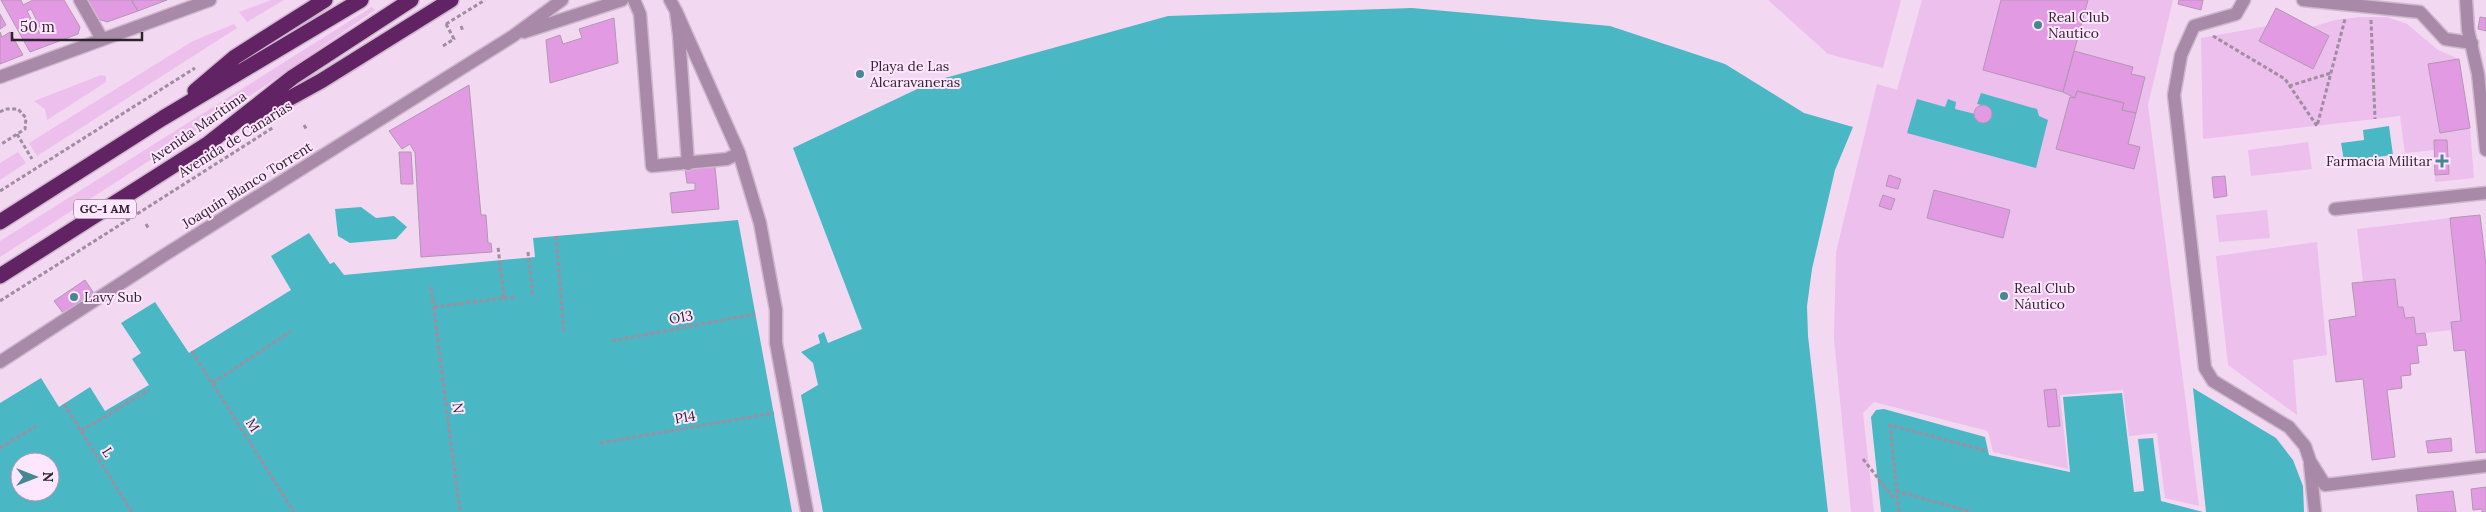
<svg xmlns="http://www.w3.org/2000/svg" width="2486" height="512" font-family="Lora,serif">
<rect width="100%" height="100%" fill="#f2d9f1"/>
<path fill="#ecbfec" d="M 271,0 L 284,0 L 247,22 L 239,12 Z
M 1768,0 L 1901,0 L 1883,68 L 1828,54 Z
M 1922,0 L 2173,0 L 2148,105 L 2199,506 L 2165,498 L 2157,433 L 2129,436 L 2123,390 L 2060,395 L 2068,469 L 1993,452 L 1988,431 L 1874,402 L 1863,413 L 1874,512 L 1851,512 L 1834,339 L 1836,252 L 1877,84 L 1897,90 Z
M 372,7 L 375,10 L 265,86 L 0,257 L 0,241 Z
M 2360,17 L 2387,17 L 2407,24 L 2438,50 L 2459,59 L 2428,65 L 2440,133 L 2470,128 L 2474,178 L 2435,182 L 2434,150 L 2405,153 L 2400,116 L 2203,139 L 2201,38 L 2267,26 L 2259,40 L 2313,68 L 2329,36 L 2312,27 L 2335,20 Z
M 234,24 L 237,28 L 37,156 L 29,143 L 193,41 Z
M 101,75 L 106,76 L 106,82 L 47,120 L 45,109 L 34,101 Z
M 2308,142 L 2312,169 L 2251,176 L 2248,150 Z
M 18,152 L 26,163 L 0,180 L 0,163 Z
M 2267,210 L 2270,238 L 2219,242 L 2216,215 Z
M 2450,218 L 2461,321 L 2451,322 L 2452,330 L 2416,334 L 2414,317 L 2405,318 L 2403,307 L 2398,307 L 2395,279 L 2363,282 L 2357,229 Z
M 2317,242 L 2327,355 L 2293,360 L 2297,415 L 2228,365 L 2216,256 Z"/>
<path fill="#49b8c4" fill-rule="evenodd" d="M 1412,8 L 1610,26 L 1725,64 L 1804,113 L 1853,127 L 1835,170 L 1812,269 L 1807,306 L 1808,336 L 1828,512 L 823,512 L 801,395 L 818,385 L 813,363 L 801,352 L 820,343 L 818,335 L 824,332 L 828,343 L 862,329 L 793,148 L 934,81 L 1168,16 Z
M 1981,93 L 2037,109 L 2039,116 L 2048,120 L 2036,168 L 1907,133 L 1917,99 L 1945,107 L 1948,99 L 1956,102 L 1955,109 L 1975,114 L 1979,121 L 1988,121 L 1992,112 L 1987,106 L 1977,104 Z
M 2389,126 L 2393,155 L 2344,161 L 2341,143 L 2364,140 L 2363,130 Z
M 361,207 L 376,218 L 394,216 L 407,227 L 396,239 L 350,243 L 338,236 L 335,209 Z
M 738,220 L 792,512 L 0,512 L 0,403 L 41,378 L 59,407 L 90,387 L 105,411 L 149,385 L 132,359 L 141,353 L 121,323 L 155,302 L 189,353 L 291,290 L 271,256 L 309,233 L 330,264 L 334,262 L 344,275 L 535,257 L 533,238 ZM 20,462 L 50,462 L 50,492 L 20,492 Z
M 2193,388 L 2276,438 L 2293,460 L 2303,486 L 2304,512 L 2206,512 Z
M 2122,393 L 2134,492 L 2144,491 L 2138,439 L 2153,438 L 2161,501 L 2203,512 L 1881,512 L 1871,417 L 1876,410 L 1884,409 L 1985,437 L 1989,455 L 2070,472 L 2063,397 Z"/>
<path fill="#e29be3" stroke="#b098b0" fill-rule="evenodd" d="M 1,0 L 21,0 L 23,5 L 33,0 L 64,0 L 80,27 L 78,34 L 30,52 ZM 31,9 L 36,19 L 32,21 L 27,11 ZM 49,23 L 52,28 L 40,34 L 37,28 Z
M 87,0 L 131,0 L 138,11 L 107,22 L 98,19 Z
M 133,0 L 167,0 L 138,11 L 132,1 Z
M 2001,0 L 2088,0 L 2063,92 L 1983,70 Z
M 2179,0 L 2203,0 L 2201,10 L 2178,4 Z
M 2276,8 L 2329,36 L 2313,69 L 2259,41 Z
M 0,14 L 6,25 L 0,29 Z
M 2480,17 L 2486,18 L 2486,31 L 2478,29 Z
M 614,18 L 618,63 L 550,83 L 546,40 L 560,35 L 563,44 L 582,38 L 579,29 Z
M 0,32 L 2,37 L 10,32 L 23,55 L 0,64 Z
M 2074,51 L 2133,67 L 2131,74 L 2145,77 L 2136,113 L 2122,110 L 2124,103 L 2077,91 L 2075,98 L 2063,92 Z
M 2459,59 L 2470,128 L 2440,133 L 2428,64 Z
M 469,85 L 481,215 L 486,215 L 488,243 L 491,243 L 492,252 L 421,257 L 415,153 L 410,144 L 402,149 L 389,131 Z
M 2077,91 L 2124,103 L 2122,110 L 2136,113 L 2128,144 L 2140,147 L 2134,169 L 2056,149 L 2070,97 L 2075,98 Z
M1974 114a9 9 0 1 1 18 0a9 9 0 1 1-18 0Z
M 2434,140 L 2447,140 L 2449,174 L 2435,175 Z
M 399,152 L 411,152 L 413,184 L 401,184 Z
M 715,167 L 719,209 L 672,213 L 670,193 L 695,190 L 695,183 L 687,183 L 685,169 Z
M 1889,175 L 1901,179 L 1898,189 L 1886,186 Z
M 2225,176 L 2227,196 L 2214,198 L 2212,177 Z
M 1934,190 L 2010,210 L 2003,238 L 1927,218 Z
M 1883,195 L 1895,199 L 1891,210 L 1879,206 Z
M 2480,215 L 2486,265 L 2486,452 L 2476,453 L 2465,350 L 2454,351 L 2451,322 L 2461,321 L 2450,218 Z
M 2395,279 L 2398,307 L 2403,307 L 2405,318 L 2414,317 L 2416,334 L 2425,333 L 2427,345 L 2417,346 L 2419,363 L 2410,364 L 2411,375 L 2401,376 L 2402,388 L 2387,390 L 2395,457 L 2372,460 L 2363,379 L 2336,382 L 2329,320 L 2356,316 L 2352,283 Z
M 85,280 L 93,292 L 63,313 L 54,301 Z
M 2056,389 L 2060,426 L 2048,427 L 2044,390 Z
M 2451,438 L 2452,451 L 2428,453 L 2426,441 Z
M 2486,487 L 2486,512 L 2482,512 L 2482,509 L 2473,510 L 2471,489 Z
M 2453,491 L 2456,512 L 2418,512 L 2416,495 Z"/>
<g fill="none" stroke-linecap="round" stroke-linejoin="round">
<g stroke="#cfb8ce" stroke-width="15">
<path id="minor" d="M 80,0 L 102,39
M 634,0 L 640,14 L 652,166 L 727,159 L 739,153
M 670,0 L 676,11 L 679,35 L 688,164
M 2244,0 L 2236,14 L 2194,26 L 2181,55 L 2174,95 L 2205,368 L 2213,381 L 2289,427 L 2305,446 L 2310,461 L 2325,485 L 2486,466
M 2303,0 L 2420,12 L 2445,39 L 2472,43
M 2466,0 L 2468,30 L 2478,74 L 2486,150
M 676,11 L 739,153 L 760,223 L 776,310 L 776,343 L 807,512
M 524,32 L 622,0
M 0,77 L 210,0
M 2335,209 L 2486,193
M 0,362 L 166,254 L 513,36 L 562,0
M 2310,464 L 2315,512"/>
</g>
<g stroke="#cfb8ce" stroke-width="18">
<path id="highway" d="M 195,91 L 235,57 L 325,0
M 252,119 L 321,81 L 451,0
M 0,222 L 163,118 L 361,0
M 0,276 L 209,143 L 293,77 L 411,0"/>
</g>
<path stroke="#a08da0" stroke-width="3" stroke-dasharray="4 2.5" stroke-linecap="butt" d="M 2371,20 L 2375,119
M 446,24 L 485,0
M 461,26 L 463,31
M 2213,36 L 2285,79 L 2317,126 L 2345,19
M 443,46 L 454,39 L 446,24
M 2289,86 L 2331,73
M 0,112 L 5,109 L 18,109 L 26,118 L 25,129 L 0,145
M 304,125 L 307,130
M 17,134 L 32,159
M 0,191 L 195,68
M 146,224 L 149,229
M 556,236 L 564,331
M 528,252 L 533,296
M 431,287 L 460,512
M 504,298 L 515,297
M 0,301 L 274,127
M 434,307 L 504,298 L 498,247
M 612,341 L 755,314
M 192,351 L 294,512
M 213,383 L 291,331
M 64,404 L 132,512
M 81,431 L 149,390
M 600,443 L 774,413
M 0,448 L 36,426
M 1863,459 L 1892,496 L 1897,496
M 1896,491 L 1972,512
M 1899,512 L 1890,425 L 1987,451"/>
<use href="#minor" stroke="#a88aa8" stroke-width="12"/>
<use href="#highway" stroke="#622364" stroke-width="15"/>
</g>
<g fill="#428991" stroke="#ffe6ff" stroke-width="2">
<circle cx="2038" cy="25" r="5"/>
<circle cx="860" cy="74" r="5"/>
<path d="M2439.5 153.5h5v5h5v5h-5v5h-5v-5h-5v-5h5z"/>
<circle cx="2004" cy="296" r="5"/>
<circle cx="74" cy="297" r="5"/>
</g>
<g text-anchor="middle" stroke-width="4" stroke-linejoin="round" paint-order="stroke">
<rect fill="#ffe6ff" stroke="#6d5e6d" stroke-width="1" x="74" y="199.5" width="62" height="19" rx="4"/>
<g font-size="12" font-weight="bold" fill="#2e242e">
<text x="105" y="213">GC-1 AM</text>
</g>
<g font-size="14" fill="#2e242e" stroke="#ffe6ff" text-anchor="start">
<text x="2048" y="22">Real Club<tspan x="2048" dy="16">Nautico</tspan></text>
<text x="870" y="71">Playa de Las<tspan x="870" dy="16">Alcaravaneras</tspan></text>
<text x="2432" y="166" text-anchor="end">Farmacia Militar</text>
<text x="2014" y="293">Real Club<tspan x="2014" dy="16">Náutico</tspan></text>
<text x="84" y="302">Lavy Sub</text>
</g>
<g font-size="14" fill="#2e242e" stroke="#ffe6ff">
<text transform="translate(198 127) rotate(-35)" y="5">Avenida Marítima</text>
<text transform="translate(235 139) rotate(-32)" y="5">Avenida de Canarias</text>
<text transform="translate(247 185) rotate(-32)" y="5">Joaquín Blanco Torrent</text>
<text transform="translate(681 317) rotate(-10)" y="5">O13</text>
<text transform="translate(458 408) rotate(83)" y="5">N</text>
<text transform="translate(685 417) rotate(-10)" y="5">P14</text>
<text transform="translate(253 425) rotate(58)" y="5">M</text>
<text transform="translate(108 452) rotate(57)" y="5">L</text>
</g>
</g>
<g transform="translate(35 477) rotate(90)"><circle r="24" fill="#ffe6ff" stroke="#ab98ab"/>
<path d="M0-4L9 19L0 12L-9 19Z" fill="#428991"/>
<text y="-8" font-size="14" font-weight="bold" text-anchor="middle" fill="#2e242e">N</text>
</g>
<path d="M12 32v8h130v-8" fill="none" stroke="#2e242e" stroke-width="2.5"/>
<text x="20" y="32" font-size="15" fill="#2e242e" stroke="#ffe6ff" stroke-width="4" paint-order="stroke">50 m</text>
</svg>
